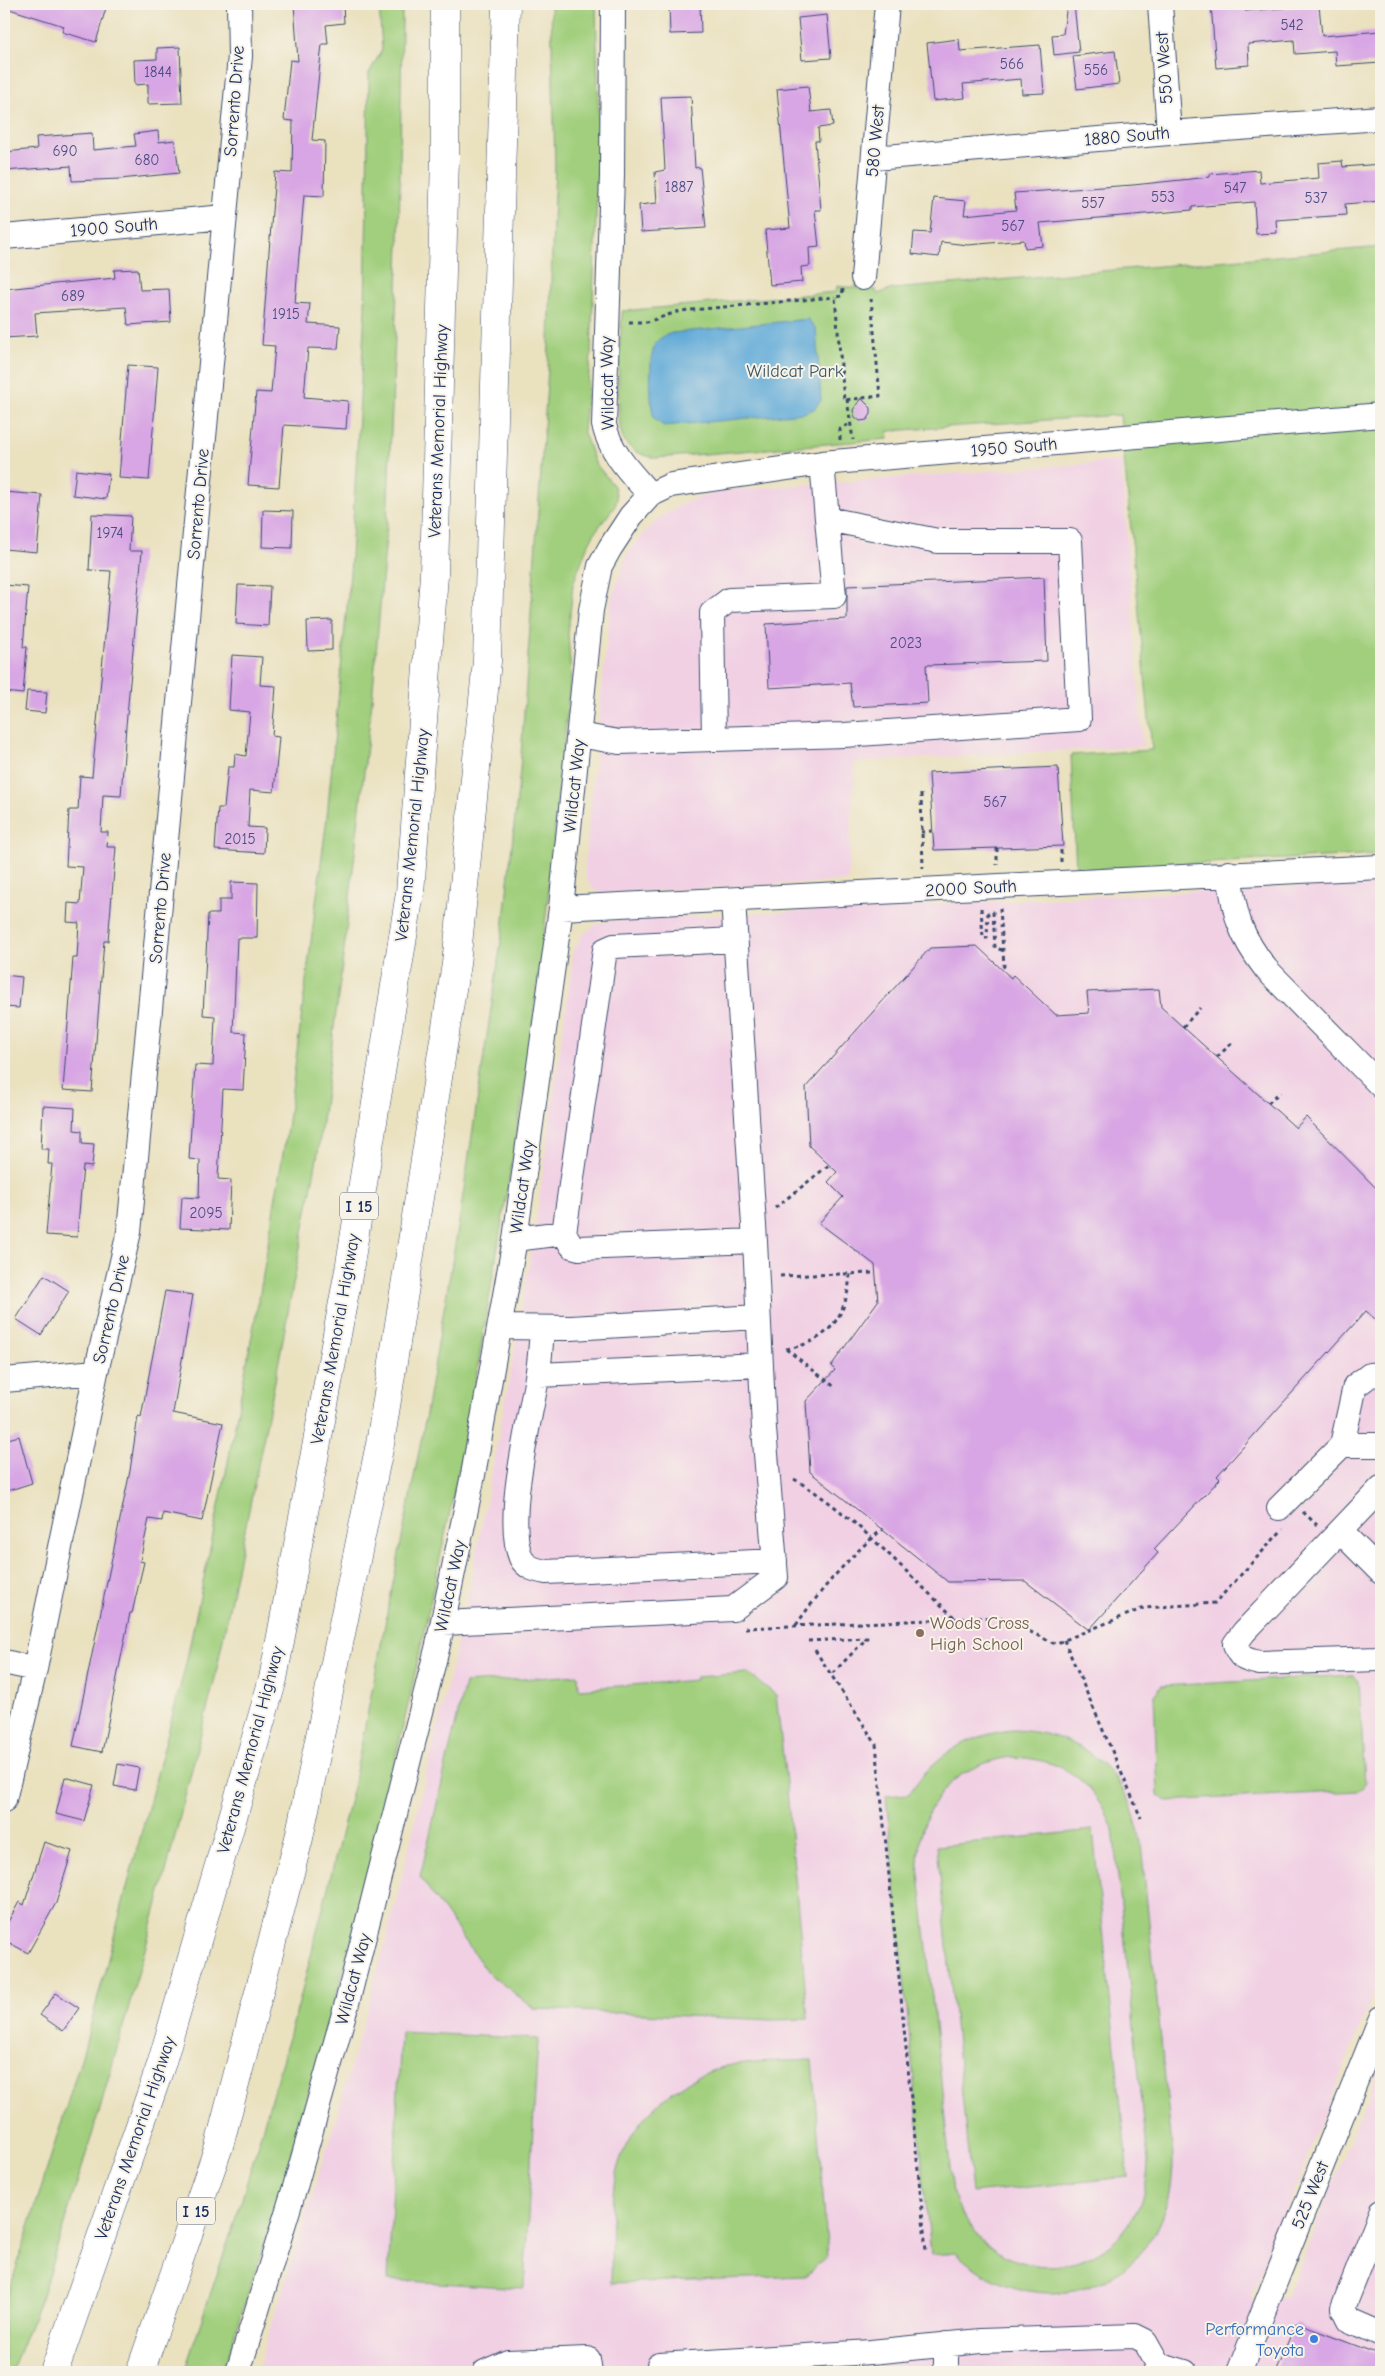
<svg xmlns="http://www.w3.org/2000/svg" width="1385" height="2376" font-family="'Comic Neue',sans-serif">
<rect width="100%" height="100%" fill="#f7f3e8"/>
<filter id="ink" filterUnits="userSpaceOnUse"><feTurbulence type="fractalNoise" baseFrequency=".02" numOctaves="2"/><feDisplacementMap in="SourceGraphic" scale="10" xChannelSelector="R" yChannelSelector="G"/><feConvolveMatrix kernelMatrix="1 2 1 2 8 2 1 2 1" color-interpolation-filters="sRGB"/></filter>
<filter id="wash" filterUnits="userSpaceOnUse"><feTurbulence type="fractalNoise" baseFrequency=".0096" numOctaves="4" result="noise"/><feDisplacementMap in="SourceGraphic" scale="20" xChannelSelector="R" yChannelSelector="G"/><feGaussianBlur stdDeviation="1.12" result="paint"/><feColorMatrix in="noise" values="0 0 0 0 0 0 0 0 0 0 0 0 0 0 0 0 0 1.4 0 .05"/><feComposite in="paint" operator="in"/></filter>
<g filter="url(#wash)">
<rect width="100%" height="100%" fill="#eae1bf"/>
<path fill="#f1d0e4" d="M 1121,461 L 1143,746 L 855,762 L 848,881 L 602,893 L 593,889 L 585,875 L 585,864 L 611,599 L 627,554 L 642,535 L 661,517 L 685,502 L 722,491 Z
M 1381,882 L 1381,1975 L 1250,2299 L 1287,2297 L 1381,2064 L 1381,2372 L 257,2372 L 338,2112 L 370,2000 L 397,1898 L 451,1670 L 468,1597 L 513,1360 L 537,1216 L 574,951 L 582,935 L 597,924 L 607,921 Z"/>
<path fill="#a1cf7d" stroke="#5e7f6e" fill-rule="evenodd" d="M 379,4 L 402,4 L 402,20 L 399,244 L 387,523 L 372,701 L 344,950 L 318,1153 L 276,1376 L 215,1678 L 157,1907 L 97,2119 L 41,2298 L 11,2372 L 4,2372 L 4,2308 L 85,2046 L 185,1668 L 228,1462 L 260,1293 L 287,1129 L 327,817 L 350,574 L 365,310 L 369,73 L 382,50 Z
M 551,4 L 596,4 L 599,135 L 591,355 L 583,430 L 595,463 L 614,486 L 617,499 L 615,506 L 595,532 L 586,549 L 573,584 L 568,634 L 571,675 L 546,915 L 527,1073 L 465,1442 L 409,1701 L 353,1936 L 280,2194 L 223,2372 L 184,2372 L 239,2209 L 299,2003 L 353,1787 L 423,1431 L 459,1222 L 503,929 L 520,770 L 548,370 L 555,165 Z
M 1381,247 L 1381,854 L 1076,870 L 1071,755 L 1152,750 L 1120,415 L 889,431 L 888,439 L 656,458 C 644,456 633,452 625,442 C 613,426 621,336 622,311 L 836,292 L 837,286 L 876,290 L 877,294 L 893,289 Z
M 748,1673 L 776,1695 L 787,1791 L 808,2019 L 772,2020 L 535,2009 L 488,1973 L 420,1877 L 465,1683 L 578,1675 L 579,1689 L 696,1680 L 696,1677 Z
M 1353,1675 L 1359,1682 L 1365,1785 L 1358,1791 L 1166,1801 L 1158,1795 L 1154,1695 L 1161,1686 Z
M 1013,1730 C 1085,1733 1130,1773 1141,1844 L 1173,2157 C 1176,2281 1046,2337 956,2253 L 931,2255 L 886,1796 L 909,1794 C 934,1755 967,1735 1013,1730 ZM 1010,1757 C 1062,1758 1094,1780 1113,1829 L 1148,2160 C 1147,2280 994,2307 953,2194 L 918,1864 C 919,1805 951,1766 1010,1757 Z
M 1093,1830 L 1128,2177 L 972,2193 L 937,1846 Z
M 401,2032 L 538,2039 L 524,2288 L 388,2280 Z
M 812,2060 L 828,2256 L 805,2276 L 611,2283 C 612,2251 610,2217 614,2185 C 621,2131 665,2087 714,2070 C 741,2059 783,2062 812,2060 Z"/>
<path fill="#60aad8" stroke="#3e6c9b" d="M 808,319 L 816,329 L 821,400 L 814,409 L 803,413 L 664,426 L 654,419 C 650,406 648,354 656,343 C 660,337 666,335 672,333 Z"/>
<g id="blocks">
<path fill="#d8a6e4" d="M 7,4 L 92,4 L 106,8 L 96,42 L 62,32 L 64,26 L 6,8 Z
M 294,4 L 343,4 L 344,23 L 326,25 L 328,44 L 322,44 L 312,140 L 325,141 L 324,196 L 304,195 L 295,303 L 310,304 L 308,324 L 340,326 L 338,349 L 308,348 L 304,397 L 348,401 L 346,429 L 284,425 L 279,487 L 248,485 L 256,392 L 271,393 L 275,346 L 262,345 L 275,172 L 292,173 L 293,121 L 284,120 L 290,60 L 298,61 Z
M 669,4 L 700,4 L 701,33 L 670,34 Z
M 1067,4 L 1074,4 L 1079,52 L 1054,55 L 1052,35 L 1063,34 Z
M 1211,4 L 1244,4 L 1245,11 L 1319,5 L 1322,36 L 1381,31 L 1381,63 L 1336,66 L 1335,51 L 1295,54 L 1294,40 L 1248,44 L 1249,65 L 1216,68 Z
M 827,15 L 831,58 L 802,60 L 798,18 Z
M 959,39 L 960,51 L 1040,45 L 1044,93 L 1022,94 L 1021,79 L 963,84 L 965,98 L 933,101 L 927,43 Z
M 180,47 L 182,103 L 148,104 L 148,84 L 135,85 L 134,60 L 157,59 L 157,48 Z
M 1115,51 L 1119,84 L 1077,89 L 1073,56 Z
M 808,86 L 811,112 L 831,110 L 833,126 L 818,128 L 819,141 L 815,141 L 821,210 L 815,210 L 819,247 L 809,248 L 810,266 L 801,267 L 802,282 L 770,285 L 765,230 L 790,228 L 777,89 Z
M 691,96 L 695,168 L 700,167 L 706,228 L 641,232 L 639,205 L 657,203 L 655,172 L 665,170 L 661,97 Z
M 158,131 L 159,142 L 175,140 L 179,173 L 120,179 L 72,181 L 71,166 L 4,171 L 4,152 L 37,149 L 36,137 L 92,133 L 93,150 L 136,146 L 134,134 Z
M 1342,161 L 1343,167 L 1381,164 L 1381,201 L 1345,204 L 1346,215 L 1276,220 L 1277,233 L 1256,234 L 1254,202 L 1192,207 L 1192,210 L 1040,223 L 1043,246 L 1025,248 L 1024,240 L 968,245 L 941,242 L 939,257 L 912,254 L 914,232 L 930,233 L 934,198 L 966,201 L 964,215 L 1016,210 L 1014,193 L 1133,185 L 1210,177 L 1210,174 L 1259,170 L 1260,183 L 1319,178 L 1318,163 Z
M 138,269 L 140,290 L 169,289 L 171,322 L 128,325 L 126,307 L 35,313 L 37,336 L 4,338 L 4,289 L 115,278 L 114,270 Z
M 128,365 L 158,367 L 149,480 L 119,478 Z
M 861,398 L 871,408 L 871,414 L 867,420 L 860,421 L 854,416 L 853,410 Z
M 76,470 L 109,474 L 106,499 L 73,495 Z
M 4,492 L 42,495 L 37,552 L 4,549 Z
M 263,510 L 293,511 L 292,548 L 262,547 Z
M 92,514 L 131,516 L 129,551 L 142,551 L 126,726 L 121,796 L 103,795 L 101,832 L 108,832 L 107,847 L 116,847 L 108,941 L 104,941 L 92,1092 L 63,1090 L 73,958 L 77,958 L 79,923 L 67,922 L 68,903 L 80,904 L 83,867 L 66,866 L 69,810 L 78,810 L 80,776 L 92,777 L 111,571 L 89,570 Z
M 1044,577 L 1047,661 L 926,665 L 928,703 L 853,707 L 850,683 L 769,688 L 766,624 L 847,619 L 847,586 Z
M 4,585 L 28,587 L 23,647 L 27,647 L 23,694 L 4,692 Z
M 238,585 L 270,586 L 268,626 L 236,624 Z
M 332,620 L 332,650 L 308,651 L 307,621 Z
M 232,655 L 262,657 L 260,685 L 276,686 L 272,736 L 279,737 L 274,792 L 250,790 L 248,827 L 265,828 L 264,853 L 215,850 L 218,808 L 224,808 L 228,767 L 234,767 L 235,754 L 246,756 L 250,712 L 229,710 Z
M 27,691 L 47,692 L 45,713 L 25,711 Z
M 1058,767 L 1063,846 L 934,850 L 929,773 Z
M 231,882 L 258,883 L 257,938 L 237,938 L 233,1032 L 246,1033 L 243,1090 L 223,1089 L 218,1179 L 231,1180 L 229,1230 L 180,1228 L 182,1197 L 199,1198 L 200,1160 L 189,1159 L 195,1065 L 213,1066 L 215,1016 L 203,1015 L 208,914 L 219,914 L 219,900 L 231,900 Z
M 977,946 L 1011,978 L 1013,975 L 1056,1015 L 1089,1013 L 1087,992 L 1159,989 L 1161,1007 L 1183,1027 L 1296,1128 L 1306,1117 L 1381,1193 L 1381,1324 L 1366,1311 L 1217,1476 L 1220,1479 L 1154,1549 L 1158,1553 L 1089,1630 L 1025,1581 L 948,1582 L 810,1472 L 806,1401 L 835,1370 L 831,1366 L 878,1301 L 875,1265 L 819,1223 L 843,1197 L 828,1182 L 837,1172 L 809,1146 L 806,1087 L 930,948 Z
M 4,975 L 22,977 L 19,1008 L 4,1007 Z
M 43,1106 L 75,1108 L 74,1130 L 82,1131 L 82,1143 L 94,1144 L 92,1167 L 83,1166 L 77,1237 L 46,1235 L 52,1164 L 48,1164 L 49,1149 L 41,1149 Z
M 44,1275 L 69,1291 L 41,1335 L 16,1319 Z
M 165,1291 L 193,1295 L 173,1413 L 223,1423 L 202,1521 L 163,1513 L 162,1521 L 149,1519 L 140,1561 L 144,1562 L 132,1613 L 130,1613 L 102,1752 L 73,1746 L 130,1471 L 138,1416 L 141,1417 Z
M 19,1436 L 32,1483 L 4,1492 L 4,1440 Z
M 118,1764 L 139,1768 L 135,1790 L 114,1786 Z
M 65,1777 L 94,1785 L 84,1821 L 56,1814 Z
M 44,1842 L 72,1851 L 56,1903 L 28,1953 L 4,1940 L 4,1929 L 19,1902 L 24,1905 Z
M 56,1993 L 79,2008 L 63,2031 L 40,2015 Z
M 1296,2323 L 1381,2355 L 1381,2372 L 1275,2372 Z"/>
</g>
</g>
<g filter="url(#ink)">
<use href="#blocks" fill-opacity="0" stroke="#3a4a6d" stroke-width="1"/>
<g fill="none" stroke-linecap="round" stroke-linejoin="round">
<g stroke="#3a4a6d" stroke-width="26">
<path id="minor" d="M 613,4 L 612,176 L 604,425 C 611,454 631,473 650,495
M 1160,4 L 1169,133
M 874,158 L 1169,133 L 1381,118
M 4,237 L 225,217
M 863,278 L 887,4
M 579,735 L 619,742 L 844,735 L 1079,719 L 1070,541 L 938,541 L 827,519
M 714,739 L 712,613 L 729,600 L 834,596 L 822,463
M 1229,873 C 1235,916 1239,934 1266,969 L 1381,1086
M 561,908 L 1381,867
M 735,940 L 614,946 L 605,950 L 564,1233 L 572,1246 L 579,1248 L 755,1241
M 515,1239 L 564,1233
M 500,1327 L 571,1328 L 758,1317
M 542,1328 C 541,1344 540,1361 537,1377 C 530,1421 504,1519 521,1558 C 526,1568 536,1570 546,1572 L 775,1561
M 538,1375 L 760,1365
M 4,1380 L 96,1372
M 1342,1445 L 1381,1445
M 1381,1488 L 1244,1632 L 1235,1644 C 1239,1659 1246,1660 1260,1663 L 1378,1659 L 1381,1657
M 1279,1508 L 1342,1445 L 1355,1386 L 1370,1375 L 1381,1374
M 1340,1531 L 1381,1572
M 443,1623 L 733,1609 L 776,1577 L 764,1429 L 755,1241 L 733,900
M 4,1662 L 35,1669
M 4,1800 L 35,1669 L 96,1372 L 129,1232 L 240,56 L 239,4
M 1381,2212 L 1343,2308 L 1349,2320 L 1381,2334
M 946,2344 L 946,2372
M 1158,2364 L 1185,2372
M 659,2365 L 871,2352 L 981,2341 L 1135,2336 L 1145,2341 L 1158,2364 L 1155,2372
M 238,2372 L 295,2187 L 347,2003 L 438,1645 L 473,1475 L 515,1239 L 561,908 L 591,610 L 600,566 L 610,548 L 631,516 L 650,495 L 671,485 L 822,463 L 1381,415
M 485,2372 L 508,2362 L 588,2359 L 590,2372
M 1239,2372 L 1381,2018"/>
</g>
<g stroke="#3a4a6d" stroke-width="29">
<path id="highway" d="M 54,2372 L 161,2065 L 273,1679 L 349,1270 L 410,893 L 434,575 L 445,157 L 445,4
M 140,2372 L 219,2146 L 299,1838 L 380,1444 L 456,964 L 487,661 L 506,4"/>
</g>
<path stroke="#3a4a6d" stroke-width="3" stroke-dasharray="4 4" stroke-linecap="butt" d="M 843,289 L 842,296 L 835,297 L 844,400 L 880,396 L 871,299
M 629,322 L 647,322 L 680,311 L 835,297
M 847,399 L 853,440
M 840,440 L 840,429 L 849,424
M 921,794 L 923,868
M 921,832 L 932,831
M 997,848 L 997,865
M 1061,862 L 1061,846
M 981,908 L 983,938 L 987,938 L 988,913 L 993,912 L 995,948 L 1002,950
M 1000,908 L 1004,966 L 1001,969
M 1183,1027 L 1200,1008
M 1217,1057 L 1233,1042
M 1268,1103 L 1280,1092
M 775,1208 L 829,1165
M 780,1276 L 875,1273
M 786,1349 C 828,1342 847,1317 850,1274
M 786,1349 L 836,1388
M 794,1479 C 854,1514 904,1571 955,1618
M 1303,1512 L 1317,1525
M 796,1625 C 820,1591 850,1555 883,1529
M 745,1628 L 1000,1617 L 1055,1644 L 1144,1608 L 1215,1603 L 1283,1529
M 1064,1640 L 1141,1818
M 808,1641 L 867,1638 L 831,1675
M 815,1650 L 876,1744 L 926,2251"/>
<use href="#minor" stroke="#fff" stroke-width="24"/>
<use href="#highway" stroke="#fff" stroke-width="28"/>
</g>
</g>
<circle fill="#8d6e63" stroke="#f7f3e8" stroke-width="2" cx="920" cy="1633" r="5"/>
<circle fill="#3f7fe0" stroke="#f7f3e8" stroke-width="2" cx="1314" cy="2339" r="5"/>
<g text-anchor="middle" stroke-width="4" stroke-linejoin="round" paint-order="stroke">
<g font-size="15" fill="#4a4d80">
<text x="1292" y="30">542</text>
<text x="1012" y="69">566</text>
<text x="1096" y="75">556</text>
<text x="158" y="77">1844</text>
<text x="65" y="156">690</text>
<text x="147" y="165">680</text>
<text x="679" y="192">1887</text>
<text x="1235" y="193">547</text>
<text x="1163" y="202">553</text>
<text x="1316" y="203">537</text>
<text x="1093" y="208">557</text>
<text x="1013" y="231">567</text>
<text x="73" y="301">689</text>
<text x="286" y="319">1915</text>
<text x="110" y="538">1974</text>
<text x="906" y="648">2023</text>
<text x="995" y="807">567</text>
<text x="240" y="844">2015</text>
<text x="206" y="1218">2095</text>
</g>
<g fill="#f7f3e8" stroke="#5d6a87" stroke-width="1">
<rect x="340" y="1192.5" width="38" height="27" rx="4"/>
<rect x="177" y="2197.5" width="38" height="27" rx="4"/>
</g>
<g font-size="16" font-weight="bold" fill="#1b2f5e">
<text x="359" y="1212">I 15</text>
<text x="196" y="2217">I 15</text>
</g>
<g font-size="18" fill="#1b2f5e" stroke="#f7f3e8">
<text transform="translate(1164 68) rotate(-94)" y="6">550 West</text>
<text transform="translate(234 101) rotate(-86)" y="6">Sorrento Drive</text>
<text transform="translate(1127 136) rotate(-5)" y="6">1880 South</text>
<text transform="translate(875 141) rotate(-85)" y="6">580 West</text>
<text transform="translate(114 227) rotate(-5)" y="6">1900 South</text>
<text transform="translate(607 383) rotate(-91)" y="6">Wildcat Way</text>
<text transform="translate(438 431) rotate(-88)" y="6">Veterans Memorial Highway</text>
<text transform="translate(1014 447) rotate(-5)" y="6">1950 South</text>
<text transform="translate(198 504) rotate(-85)" y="6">Sorrento Drive</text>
<text transform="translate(574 786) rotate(-84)" y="6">Wildcat Way</text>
<text transform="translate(412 835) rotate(-84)" y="6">Veterans Memorial Highway</text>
<text transform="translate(971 888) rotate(-3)" y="6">2000 South</text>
<text transform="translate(160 908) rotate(-85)" y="6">Sorrento Drive</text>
<text transform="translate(522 1187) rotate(-82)" y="6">Wildcat Way</text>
<text transform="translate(111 1309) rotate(-77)" y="6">Sorrento Drive</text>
<text transform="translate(335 1339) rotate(-80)" y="6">Veterans Memorial Highway</text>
<text transform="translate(450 1586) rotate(-78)" y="6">Wildcat Way</text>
<text transform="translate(250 1750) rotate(-75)" y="6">Veterans Memorial Highway</text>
<text transform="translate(353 1979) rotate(-75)" y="6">Wildcat Way</text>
<text transform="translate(135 2138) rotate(-71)" y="6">Veterans Memorial Highway</text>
<text transform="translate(1310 2195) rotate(-68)" y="6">525 West</text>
</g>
<g font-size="18" fill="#3c5766" stroke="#f7f3e8">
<text x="795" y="377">Wildcat Park</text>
</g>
<g font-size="18" fill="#785e54" stroke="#f7f3e8" text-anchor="start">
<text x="930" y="1629">Woods Cross<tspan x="930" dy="21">High School</tspan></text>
</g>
<g font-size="18" fill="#366cbe" stroke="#f7f3e8" text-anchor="end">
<text x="1304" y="2335">Performance<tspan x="1304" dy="21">Toyota</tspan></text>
</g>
</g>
<rect width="1385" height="2376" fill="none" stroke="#f7f3e8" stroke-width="20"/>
</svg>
